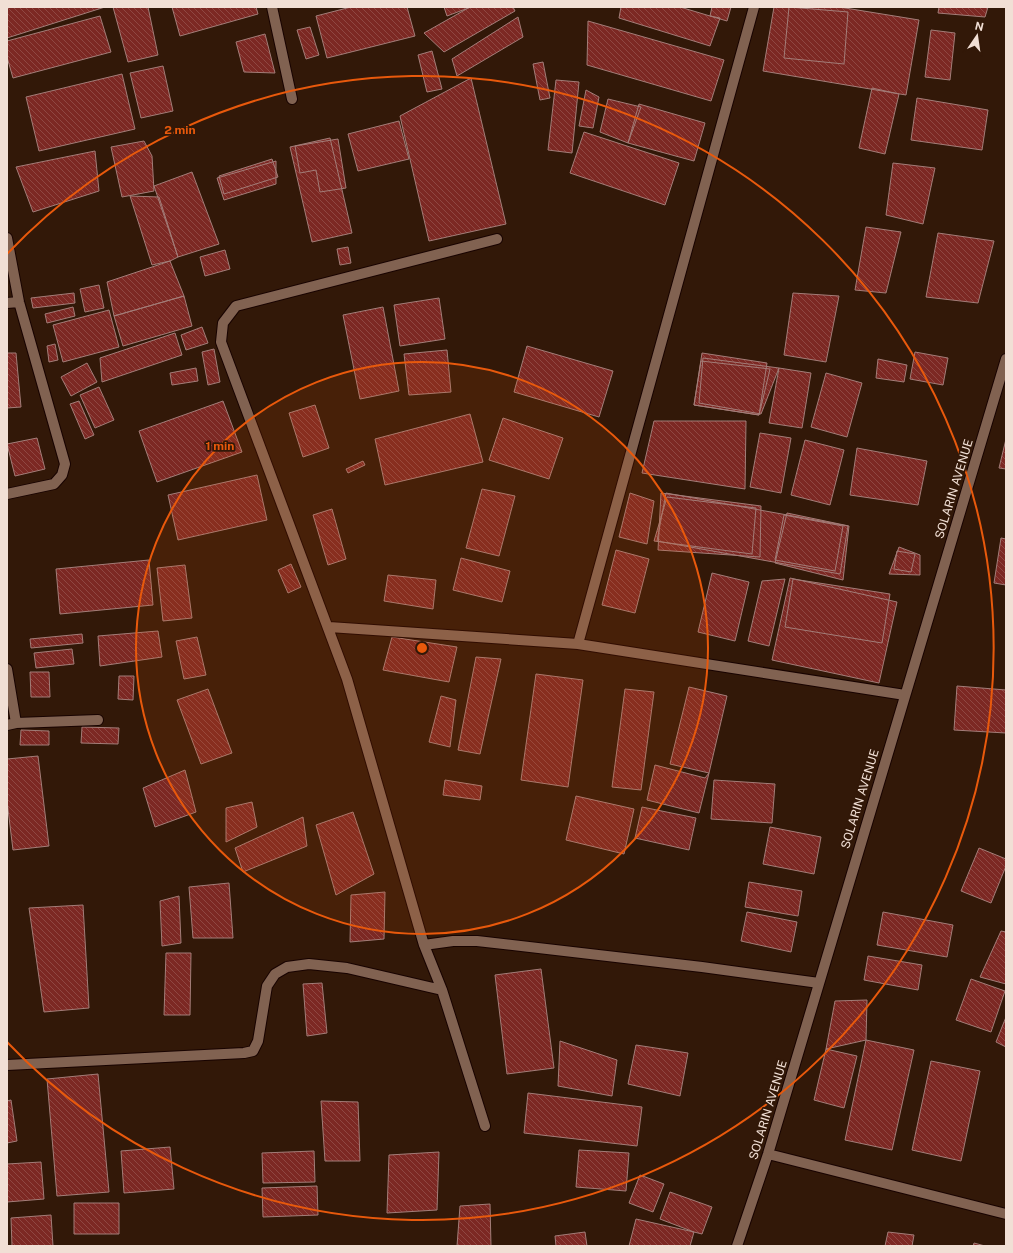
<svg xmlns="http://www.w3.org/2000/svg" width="1013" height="1253" font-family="'Public Sans',sans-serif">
<defs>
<pattern id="building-back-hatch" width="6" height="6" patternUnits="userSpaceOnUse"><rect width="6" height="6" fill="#7c2823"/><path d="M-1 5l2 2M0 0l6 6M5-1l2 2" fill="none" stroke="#8f4742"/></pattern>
</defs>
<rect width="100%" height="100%" fill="#321808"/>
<path fill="url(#building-back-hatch)" stroke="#a37d78" d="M 7,7 L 105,7 L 7,38 Z
M 113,7 L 148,7 L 158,55 L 128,62 Z
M 172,7 L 256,7 L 258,14 L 180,36 Z
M 351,7 L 407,7 L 415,36 L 327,58 L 316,16 Z
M 444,7 L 471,7 L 447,16 Z
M 470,7 L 513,7 L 515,11 L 444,52 L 424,33 Z
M 621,7 L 680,7 L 710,16 L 720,18 L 710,46 L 619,18 Z
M 712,7 L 731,7 L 727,21 L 710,16 Z
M 774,7 L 839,7 L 919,20 L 906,95 L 763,71 Z
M 789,7 L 848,12 L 844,64 L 784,58 Z
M 939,7 L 988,7 L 985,17 L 938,13 Z
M 100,16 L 111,52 L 13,78 L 7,57 L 7,41 Z
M 518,17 L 523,37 L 457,76 L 452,59 Z
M 588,21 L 724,60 L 711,101 L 587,65 Z
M 310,27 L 319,55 L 306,59 L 297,30 Z
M 931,30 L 955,33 L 950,80 L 925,77 Z
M 265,34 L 275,73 L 244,72 L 236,42 Z
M 432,51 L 442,89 L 427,92 L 418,55 Z
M 543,62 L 550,98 L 540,100 L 533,64 Z
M 163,66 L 173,111 L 141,118 L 130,73 Z
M 122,74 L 135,129 L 39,151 L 26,97 Z
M 471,78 L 506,224 L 429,241 L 400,116 Z
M 556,80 L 579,82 L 572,153 L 548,150 Z
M 872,88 L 899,94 L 885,154 L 859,148 Z
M 586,90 L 599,97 L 593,128 L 579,126 Z
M 917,98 L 988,110 L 982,150 L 911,140 Z
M 608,99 L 641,107 L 628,143 L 600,132 Z
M 639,104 L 705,123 L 694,161 L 628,143 Z
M 399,121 L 409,159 L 358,171 L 348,134 Z
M 584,132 L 679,163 L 665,205 L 570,173 Z
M 330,138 L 352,233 L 312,242 L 290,147 Z
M 338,139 L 346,188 L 320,192 L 316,170 L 300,173 L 295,146 Z
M 144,141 L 152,156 L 154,191 L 122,197 L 111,147 Z
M 95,151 L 99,191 L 33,212 L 16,167 Z
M 272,159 L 278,177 L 224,194 L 219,176 Z
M 276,161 L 276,184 L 224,200 L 217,178 Z
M 893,163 L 935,168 L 923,224 L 886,215 Z
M 192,172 L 219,244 L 178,257 L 154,186 Z
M 130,196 L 159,197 L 178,257 L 170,261 L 152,265 Z
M 866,227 L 901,232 L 886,293 L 855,290 Z
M 938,233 L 994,241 L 978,303 L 926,297 Z
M 348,247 L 351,263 L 340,265 L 337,249 Z
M 225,250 L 230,269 L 205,276 L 200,257 Z
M 170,261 L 184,296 L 114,316 L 107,282 Z
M 99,285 L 104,308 L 85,312 L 80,289 Z
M 74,293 L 75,303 L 33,308 L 31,298 Z
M 793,293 L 839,296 L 826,362 L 784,355 Z
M 184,296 L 192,326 L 123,346 L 114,316 Z
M 439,298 L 445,339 L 400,346 L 394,305 Z
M 73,307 L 75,316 L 47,323 L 45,314 Z
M 383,307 L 399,391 L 360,399 L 343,315 Z
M 109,310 L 119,347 L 63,362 L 53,325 Z
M 202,327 L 208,343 L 186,350 L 181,335 Z
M 175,333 L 182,355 L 102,382 L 100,358 Z
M 55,344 L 58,360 L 49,362 L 47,346 Z
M 527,346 L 613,371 L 599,417 L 514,392 Z
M 214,349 L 220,382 L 208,385 L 202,352 Z
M 447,350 L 451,392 L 409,395 L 404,354 Z
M 915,352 L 948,358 L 943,385 L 910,379 Z
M 7,353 L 16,353 L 21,407 L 7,408 Z
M 702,353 L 767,363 L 759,415 L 694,405 Z
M 703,358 L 779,368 L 761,414 L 699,403 Z
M 878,359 L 907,365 L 904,382 L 876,378 Z
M 701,361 L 770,369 L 759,415 L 694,405 Z
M 87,363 L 97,382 L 71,396 L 61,377 Z
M 196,368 L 198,381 L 172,385 L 170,373 Z
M 779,368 L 811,373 L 802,428 L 769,423 Z
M 826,373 L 862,383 L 847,437 L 811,427 Z
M 99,387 L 114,420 L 95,428 L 80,395 Z
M 79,401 L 94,435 L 85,439 L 70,404 Z
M 223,401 L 242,452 L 157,482 L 139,431 Z
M 315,405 L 329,448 L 303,457 L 289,413 Z
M 470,414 L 483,462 L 385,485 L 375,439 Z
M 503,418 L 563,438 L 549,479 L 489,460 Z
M 654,421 L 746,421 L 745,489 L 642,473 Z
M 760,433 L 791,438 L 781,493 L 750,487 Z
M 37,438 L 45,469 L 15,476 L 7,444 Z
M 1006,439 L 1006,469 L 999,468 Z
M 805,440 L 844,450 L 830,505 L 791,495 Z
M 857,448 L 927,461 L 918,505 L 850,495 Z
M 363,461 L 365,465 L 348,473 L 346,469 Z
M 257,475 L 267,520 L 178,540 L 168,495 Z
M 482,489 L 515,496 L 499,556 L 466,548 Z
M 630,493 L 654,501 L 647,544 L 619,537 Z
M 661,493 L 761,506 L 760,557 L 658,550 Z
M 666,493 L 848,526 L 840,574 L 657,541 Z
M 667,497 L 756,508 L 752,554 L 654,541 Z
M 332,509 L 346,559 L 328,565 L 313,515 Z
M 787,513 L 849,526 L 843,580 L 775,563 Z
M 784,515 L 843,526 L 835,571 L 775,560 Z
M 1001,538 L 1006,539 L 1006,585 L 994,583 Z
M 899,547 L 920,555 L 920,575 L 889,574 Z
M 616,550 L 649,559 L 635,613 L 602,605 Z
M 897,551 L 915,554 L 911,572 L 894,569 Z
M 461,558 L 510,571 L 502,602 L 453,590 Z
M 149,560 L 153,605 L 60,614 L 56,569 Z
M 291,564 L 301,587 L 288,593 L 278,570 Z
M 185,565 L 192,618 L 163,621 L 157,568 Z
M 712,573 L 749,582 L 735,641 L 698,632 Z
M 388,575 L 436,580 L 433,609 L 384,601 Z
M 790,578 L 897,602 L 879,683 L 772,660 Z
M 785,579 L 769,646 L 748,641 L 762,581 Z
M 793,579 L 890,594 L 882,643 L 785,627 Z
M 158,631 L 162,657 L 100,666 L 98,636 Z
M 82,634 L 83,643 L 31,648 L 30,639 Z
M 197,637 L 206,675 L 184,679 L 176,641 Z
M 392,637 L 457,647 L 449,682 L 383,670 Z
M 72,649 L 74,664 L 36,668 L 34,653 Z
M 476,657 L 501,659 L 480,754 L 458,750 Z
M 30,672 L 49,672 L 50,697 L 31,697 Z
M 536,674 L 583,680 L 568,787 L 521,780 Z
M 119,676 L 134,676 L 133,700 L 118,699 Z
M 957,686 L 1006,690 L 1006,733 L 954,730 Z
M 689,687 L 727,696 L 709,773 L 670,764 Z
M 208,689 L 232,753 L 201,764 L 177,700 Z
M 625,689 L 654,692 L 641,790 L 612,787 Z
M 441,696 L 456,700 L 450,747 L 429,742 Z
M 82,727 L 119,728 L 118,744 L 81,743 Z
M 21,730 L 49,731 L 49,745 L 20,745 Z
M 38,756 L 49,846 L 13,850 L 7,801 L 7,759 Z
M 655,765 L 705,778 L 709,773 L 699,813 L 647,800 Z
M 185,770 L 196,812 L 155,827 L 143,788 Z
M 445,780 L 482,786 L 480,800 L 443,795 Z
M 714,780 L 775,784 L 772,823 L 711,819 Z
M 576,796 L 634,809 L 624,854 L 566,840 Z
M 252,802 L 257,827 L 226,842 L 226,808 Z
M 642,807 L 696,818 L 689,850 L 635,838 Z
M 353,812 L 374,874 L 336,895 L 316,825 Z
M 303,817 L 307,846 L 243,872 L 235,848 Z
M 770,827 L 821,837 L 814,874 L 763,864 Z
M 979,848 L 1006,859 L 1006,866 L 991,903 L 961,891 Z
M 749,882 L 802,891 L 798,916 L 745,907 Z
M 229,883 L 233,938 L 193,938 L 189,887 Z
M 385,892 L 384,939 L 350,942 L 351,895 Z
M 179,896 L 181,943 L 162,946 L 160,901 Z
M 83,905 L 89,1008 L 44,1012 L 29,908 Z
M 747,912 L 797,922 L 791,952 L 741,941 Z
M 883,912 L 953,925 L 947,957 L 877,945 Z
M 1001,931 L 1006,932 L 1006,984 L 980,977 Z
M 166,953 L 191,953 L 190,1015 L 164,1015 Z
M 868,956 L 922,965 L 918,990 L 864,980 Z
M 541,969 L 554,1068 L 507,1074 L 495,975 Z
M 971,979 L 1005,991 L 991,1032 L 956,1020 Z
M 322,983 L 327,1033 L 307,1036 L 303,984 Z
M 867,1000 L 866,1040 L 826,1049 L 835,1001 Z
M 1006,1017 L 1006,1047 L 996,1042 Z
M 866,1040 L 914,1050 L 892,1150 L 845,1140 Z
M 560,1041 L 617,1060 L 612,1096 L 558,1086 Z
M 636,1045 L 688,1053 L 680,1096 L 628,1084 Z
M 826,1049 L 857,1056 L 844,1108 L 814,1100 Z
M 931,1061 L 980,1071 L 961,1161 L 912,1150 Z
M 98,1074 L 109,1192 L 57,1196 L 47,1079 Z
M 528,1093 L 642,1107 L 637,1146 L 524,1133 Z
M 11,1100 L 17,1141 L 7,1143 L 7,1101 Z
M 321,1101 L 358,1102 L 360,1161 L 325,1161 Z
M 170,1147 L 174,1189 L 124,1193 L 121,1151 Z
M 579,1150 L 629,1153 L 626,1191 L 576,1187 Z
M 314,1151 L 315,1182 L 263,1183 L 262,1153 Z
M 439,1152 L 437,1210 L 387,1213 L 389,1155 Z
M 41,1162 L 44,1199 L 7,1202 L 7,1164 Z
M 640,1175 L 664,1184 L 653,1212 L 629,1203 Z
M 317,1186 L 318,1215 L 263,1217 L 262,1188 Z
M 670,1192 L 712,1207 L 702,1234 L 694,1232 L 660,1219 Z
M 74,1203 L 119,1203 L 119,1234 L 74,1234 Z
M 490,1204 L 491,1246 L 457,1246 L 460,1206 Z
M 51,1215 L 53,1246 L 12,1246 L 11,1218 Z
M 636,1219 L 694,1232 L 690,1246 L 629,1246 Z
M 585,1232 L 587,1246 L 556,1246 L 555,1236 Z
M 888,1232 L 914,1235 L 912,1246 L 885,1246 Z
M 974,1243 L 985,1246 L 973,1246 Z"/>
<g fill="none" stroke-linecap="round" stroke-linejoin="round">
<g stroke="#180300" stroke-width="12">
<path id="street" d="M 272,7 L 292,99
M 7,238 L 19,302 L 65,464 L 62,475 L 54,484 L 7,494
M 7,303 L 19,302
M 329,627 L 578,644 L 905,695
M 578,644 L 754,7
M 7,669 L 16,723
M 7,725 L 16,723 L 98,720
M 424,945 L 453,941 L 477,941 L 702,967 L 819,983
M 7,1065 L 244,1053 L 253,1051 L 258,1041 L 267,986 L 275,974 L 287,967 L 309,964 L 347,968 L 442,990
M 485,1126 L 442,990 L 424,945 L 347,679 L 221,342 L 223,323 L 236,306 L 497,239
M 768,1154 L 1006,1214
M 737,1246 L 768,1154 L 1006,359"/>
</g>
<use href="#street" stroke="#816251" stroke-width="10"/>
</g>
<circle cx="422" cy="648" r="286" fill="#e8590c" fill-opacity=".12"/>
<g fill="none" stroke="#e8590c" stroke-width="2">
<circle cx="422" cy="648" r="286"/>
<path d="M7 254A572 572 0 1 1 7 1042"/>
</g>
<g text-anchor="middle" stroke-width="3.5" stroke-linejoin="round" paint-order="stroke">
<g font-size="12" fill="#f1dfd5" stroke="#321808">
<text transform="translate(954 489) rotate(-73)" y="4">SOLARIN AVENUE</text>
<text transform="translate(860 799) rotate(-73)" y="4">SOLARIN AVENUE</text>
<text transform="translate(768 1110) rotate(-73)" y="4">SOLARIN AVENUE</text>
</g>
</g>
<circle cx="422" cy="648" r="6" fill="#e8590c" stroke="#321808" stroke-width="2"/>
<g font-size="12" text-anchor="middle" font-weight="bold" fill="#e8590c" stroke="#321808" stroke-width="3.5" stroke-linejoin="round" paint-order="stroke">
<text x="180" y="134">2 min</text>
<text x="220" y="450">1 min</text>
</g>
<rect width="1013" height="1253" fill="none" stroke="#f1dfd5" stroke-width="16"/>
<g transform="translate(977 36) rotate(13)" stroke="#321808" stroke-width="3" paint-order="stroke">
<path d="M0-3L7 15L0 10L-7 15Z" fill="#f1dfd5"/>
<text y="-6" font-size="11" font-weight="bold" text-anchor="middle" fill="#f1dfd5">N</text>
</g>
</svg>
